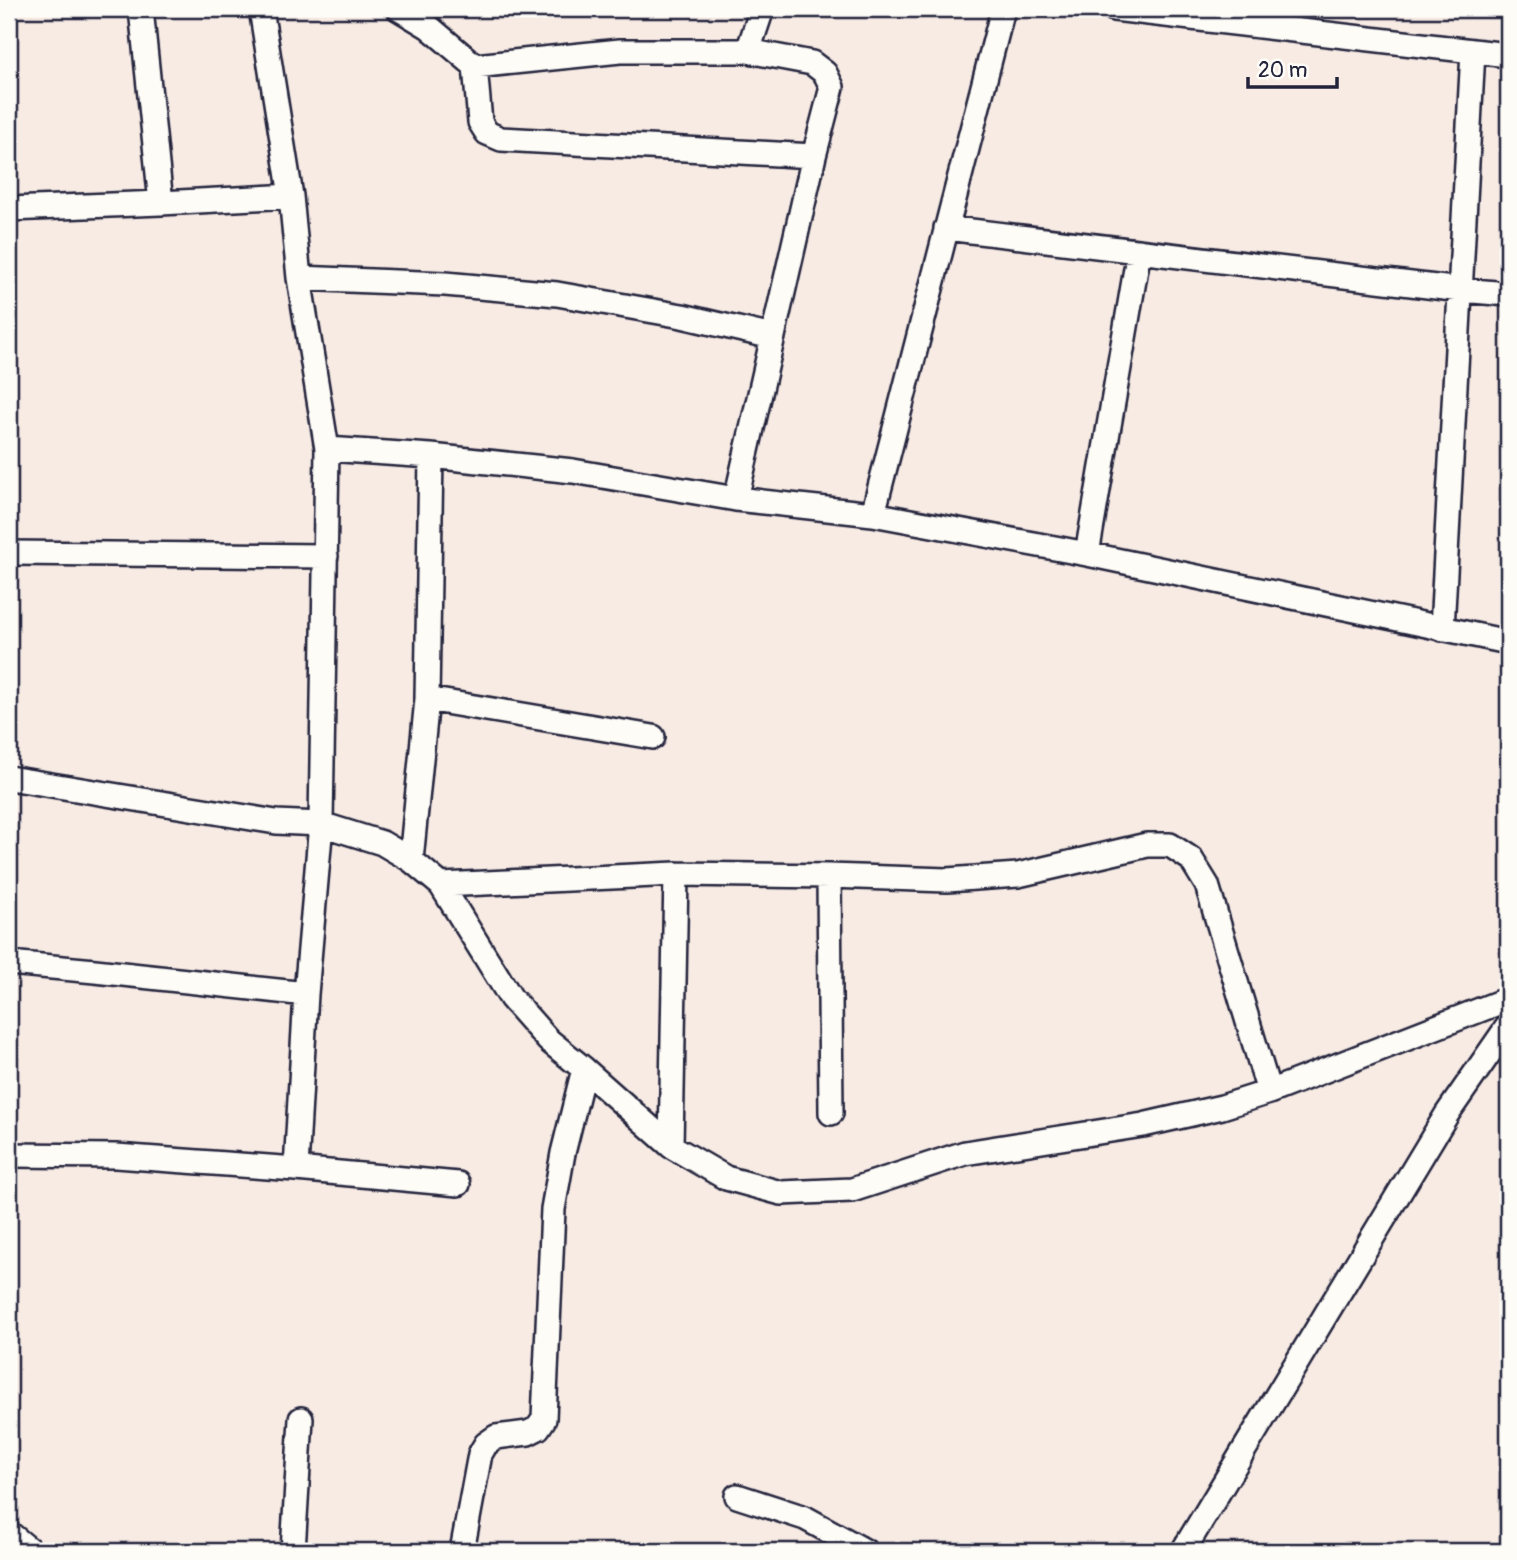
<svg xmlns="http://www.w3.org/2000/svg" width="1517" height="1560" font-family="Pangolin,sans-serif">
<rect width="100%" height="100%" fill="#f7ebe4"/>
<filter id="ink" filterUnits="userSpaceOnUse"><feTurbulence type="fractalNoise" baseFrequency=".0143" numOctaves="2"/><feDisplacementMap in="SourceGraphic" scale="14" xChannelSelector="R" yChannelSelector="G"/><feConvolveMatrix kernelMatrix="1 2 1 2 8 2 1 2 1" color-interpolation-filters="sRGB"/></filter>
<g filter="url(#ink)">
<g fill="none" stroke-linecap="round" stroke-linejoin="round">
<g stroke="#22223b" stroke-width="28">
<path id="minor" d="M 141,9 L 161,203 L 291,196
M 261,9 L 291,196 L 299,278 L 327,449 L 321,824 L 306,994 L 296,1169 L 458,1184
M 399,9 L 429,27 L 475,66 L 480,122 L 487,133 L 501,139 L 814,156
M 1114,9 L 1473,51 L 1442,629
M 1473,51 L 1508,55
M 475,66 L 620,51 L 748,51
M 9,209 L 161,203
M 946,228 L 1461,290 L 1508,294
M 299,278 L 445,284 L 557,294 L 682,316 L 773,337
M 327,449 L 431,456 L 573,471 L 736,499 L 873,514 L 1087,554 L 1508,642
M 736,499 L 814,156 L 832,87 L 825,73 L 812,63 L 748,51 L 762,9
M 873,514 L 1003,9
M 9,553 L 326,556
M 1087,554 L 1139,251
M 427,699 L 431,456
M 9,778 L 276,822 L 321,824 L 382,843 L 411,860 L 441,885 L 511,998 L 548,1040 L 584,1069 L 671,1146 L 726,1178 L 781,1193 L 852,1190 L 965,1153 L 1143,1125 L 1222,1107 L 1269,1092 L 1508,999
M 411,860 L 427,699 L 653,737
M 829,876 L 831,1113
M 441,885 L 676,874 L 829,876 L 947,880 L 1018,875 L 1147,845 L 1170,845 L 1191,859 L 1207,885 L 1269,1092
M 9,963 L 95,971 L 306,994
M 671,1146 L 676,874
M 9,1155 L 116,1156 L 296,1169
M 737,1496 L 805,1518 L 865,1551
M 9,1533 L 31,1551
M 293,1551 L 301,1419
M 462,1551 L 480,1454 L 486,1444 L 496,1437 L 528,1433 L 538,1428 L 544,1419 L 553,1209 L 563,1153 L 584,1069
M 1183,1551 L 1447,1114 L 1508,1026"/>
</g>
<use href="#minor" stroke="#fdfcf7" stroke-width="23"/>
</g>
</g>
<rect width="1517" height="1560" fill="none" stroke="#fdfcf7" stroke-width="35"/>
<rect x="18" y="18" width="1482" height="1525" fill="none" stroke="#22223b" stroke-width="2.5" filter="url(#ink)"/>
<path d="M1248 77v10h89v-10" fill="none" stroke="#22223b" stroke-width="3.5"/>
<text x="1258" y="77" font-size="21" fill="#22223b" stroke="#fdfcf7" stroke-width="5" paint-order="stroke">20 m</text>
</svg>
